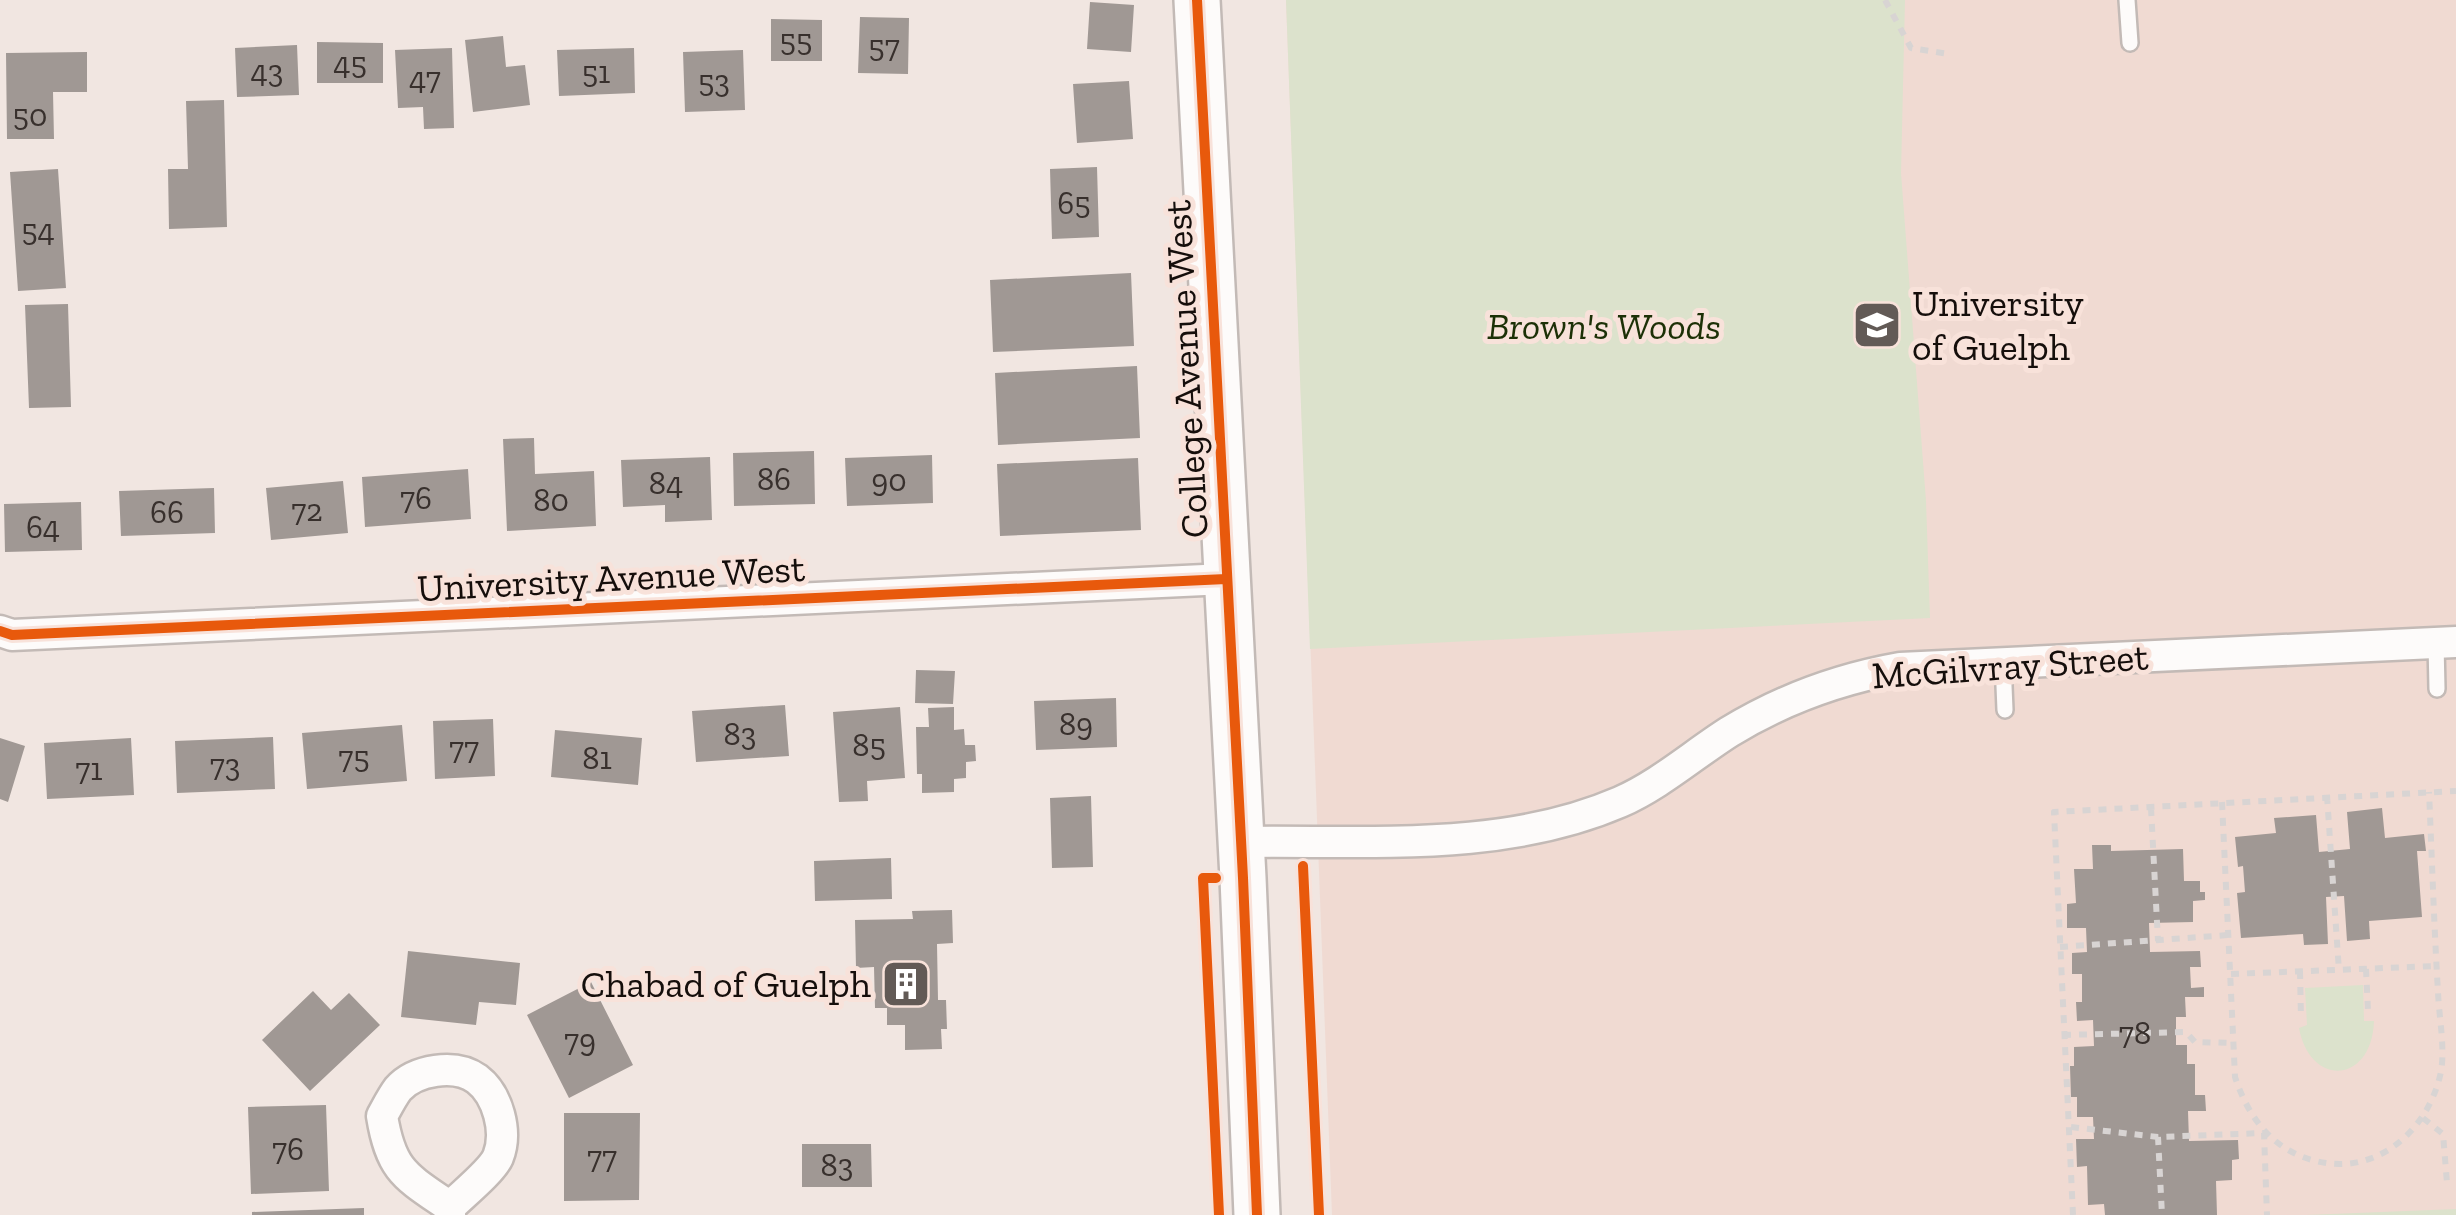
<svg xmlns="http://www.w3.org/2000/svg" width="2456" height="1215" font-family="'Zilla Slab',serif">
<rect width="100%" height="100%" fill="#f1e6e1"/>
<path fill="#f0dad2" d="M 1286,0 L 2456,0 L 2456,1215 L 1332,1215 Z"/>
<path fill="#dce2cc" d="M 1286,0 L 1905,0 L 1901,173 L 1926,501 L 1930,618 L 1310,649 Z
M 2363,985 L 2364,1021 L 2374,1021 C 2372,1084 2310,1088 2299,1028 L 2307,1025 L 2305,988 Z
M 2456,1209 L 2456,1215 L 2306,1215 Z"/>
<path fill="#a09894" d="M 1090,2 L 1134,5 L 1131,52 L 1087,49 Z
M 860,17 L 909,18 L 908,74 L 858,73 Z
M 771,19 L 822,20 L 822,61 L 771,61 Z
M 503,36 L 506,67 L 525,65 L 530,105 L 473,112 L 465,40 Z
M 317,42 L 383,43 L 383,83 L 317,83 Z
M 297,45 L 299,95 L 237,97 L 235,48 Z
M 452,48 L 454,128 L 424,129 L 423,107 L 398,108 L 395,50 Z
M 634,48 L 635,93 L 559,96 L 557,50 Z
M 743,50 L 745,110 L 685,112 L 683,52 Z
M 87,52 L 87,92 L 53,92 L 54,139 L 7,139 L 6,53 Z
M 1129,81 L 1133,139 L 1077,143 L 1073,84 Z
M 224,100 L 227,227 L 169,229 L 168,169 L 188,169 L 186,101 Z
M 1097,167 L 1099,237 L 1052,239 L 1050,169 Z
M 58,169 L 66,288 L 18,291 L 10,172 Z
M 1131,273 L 1134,346 L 993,352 L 990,280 Z
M 68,304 L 71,407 L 29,408 L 25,305 Z
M 1137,366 L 1140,438 L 998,445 L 995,373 Z
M 534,438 L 535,474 L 594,471 L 596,526 L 507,531 L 503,439 Z
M 814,451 L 815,504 L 734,506 L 733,453 Z
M 932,455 L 933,503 L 847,506 L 845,458 Z
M 710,457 L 712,520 L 665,522 L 665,505 L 623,507 L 621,460 Z
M 1138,458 L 1141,530 L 1000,536 L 997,464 Z
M 468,469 L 471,519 L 365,527 L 362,477 Z
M 343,481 L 348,533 L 271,540 L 266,488 Z
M 214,488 L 215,533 L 121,536 L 119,491 Z
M 81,502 L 82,550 L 5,552 L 4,504 Z
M 916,670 L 955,671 L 953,704 L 915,703 Z
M 1116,698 L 1117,747 L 1036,750 L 1034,701 Z
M 785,705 L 789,756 L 696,762 L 692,711 Z
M 900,707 L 905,778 L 867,781 L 868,801 L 839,802 L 833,712 Z
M 954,707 L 954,730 L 964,729 L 965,745 L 975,745 L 976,761 L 966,762 L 966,778 L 954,779 L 954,792 L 922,793 L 922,774 L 917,774 L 916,727 L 929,727 L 928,708 Z
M 493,719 L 495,776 L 435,779 L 433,721 Z
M 402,725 L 407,781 L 307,789 L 302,733 Z
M 555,730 L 642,738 L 638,785 L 551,777 Z
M 273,737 L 275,789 L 177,793 L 175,741 Z
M 0,738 L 25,746 L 8,802 L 0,799 Z
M 131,738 L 134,795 L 47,799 L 44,743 Z
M 1091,796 L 1093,867 L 1052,868 L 1050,798 Z
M 2382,808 L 2385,838 L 2424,834 L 2426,851 L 2417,851 L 2422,917 L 2369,921 L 2370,939 L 2347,941 L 2344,896 L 2326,897 L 2328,944 L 2304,945 L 2303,934 L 2241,938 L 2237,893 L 2245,892 L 2243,866 L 2238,867 L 2235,837 L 2276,833 L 2274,818 L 2316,815 L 2319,852 L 2350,849 L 2347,812 Z
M 2092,845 L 2111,845 L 2111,851 L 2183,849 L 2184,881 L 2200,881 L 2200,892 L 2205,892 L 2205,900 L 2193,901 L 2193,922 L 2149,923 L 2150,952 L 2200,951 L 2201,967 L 2190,967 L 2191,988 L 2204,987 L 2204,997 L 2185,997 L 2186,1017 L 2176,1017 L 2176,1045 L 2187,1045 L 2187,1064 L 2195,1064 L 2195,1095 L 2205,1095 L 2206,1111 L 2188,1111 L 2189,1141 L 2238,1140 L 2239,1159 L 2232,1160 L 2232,1180 L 2216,1181 L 2217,1215 L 2105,1215 L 2104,1204 L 2088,1205 L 2087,1166 L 2077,1167 L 2076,1139 L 2094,1139 L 2093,1117 L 2077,1117 L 2077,1097 L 2071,1097 L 2070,1066 L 2074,1066 L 2074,1047 L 2094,1046 L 2093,1020 L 2077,1021 L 2076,1002 L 2082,1002 L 2082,974 L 2072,974 L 2072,953 L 2087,952 L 2086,928 L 2067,928 L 2067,904 L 2076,903 L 2074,869 L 2093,869 Z
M 891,858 L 892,899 L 815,901 L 814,861 Z
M 952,910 L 953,943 L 937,944 L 938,1000 L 946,1000 L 947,1029 L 941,1029 L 942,1049 L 905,1050 L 905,1025 L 887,1025 L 887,1008 L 875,1008 L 874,967 L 856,968 L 855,920 L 913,919 L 912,911 Z
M 408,951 L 520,963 L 516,1005 L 479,1002 L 476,1025 L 401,1017 Z
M 591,982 L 633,1065 L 569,1098 L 527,1015 Z
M 313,991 L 331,1010 L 349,993 L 380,1025 L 310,1091 L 262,1040 Z
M 326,1105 L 329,1191 L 251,1194 L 248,1107 Z
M 564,1113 L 640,1113 L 639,1200 L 564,1201 Z
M 802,1144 L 871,1144 L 872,1187 L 802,1187 Z
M 364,1208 L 364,1215 L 252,1215 L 252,1212 Z"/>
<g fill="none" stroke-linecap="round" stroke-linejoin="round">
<g stroke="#c3bab6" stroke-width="20">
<path id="lane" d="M 2127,0 L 2130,43
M 2436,643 L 2437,689
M 2003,662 L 2005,710"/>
</g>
<g stroke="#c3bab6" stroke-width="35">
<path id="street" d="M 0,631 L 12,635 L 1226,579
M 1241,842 C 1367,840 1502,853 1620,802 C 1659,785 1693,755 1729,732 C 1783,699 1838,679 1900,668 L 2456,642
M 450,1215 L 450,1207 C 462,1195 492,1171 498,1157 C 508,1132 498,1095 477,1079 C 455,1063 415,1070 398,1089 C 392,1097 387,1107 382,1116 C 391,1171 405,1176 450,1207"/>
</g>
<g stroke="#c3bab6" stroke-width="50">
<path id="secondary" d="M 1197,0 L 1243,878 L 1257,1215"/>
</g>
<path stroke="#d8d4d3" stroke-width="6" stroke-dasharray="8 8" stroke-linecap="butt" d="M 1885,0 L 1911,48 L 1949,54
M 2327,796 L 2339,971
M 2222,802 L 2235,1077 C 2248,1117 2273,1151 2316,1161 C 2375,1176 2426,1133 2440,1076 C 2446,1052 2439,1018 2438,992 C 2434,926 2432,859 2429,792
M 2151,808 L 2158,941
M 2060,947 L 2229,935
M 2366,969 L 2368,1011
M 2300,971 L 2301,1019
M 2231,974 L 2436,966
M 2063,1035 L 2186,1032 L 2195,1042 L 2233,1043
M 2423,1118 L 2443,1134 L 2447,1183
M 2071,1127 L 2158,1137 L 2264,1133 L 2267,1215
M 2158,1137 L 2162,1215
M 2073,1215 L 2054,812 L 2456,791"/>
<use href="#lane" stroke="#fdfbfa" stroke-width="15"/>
<use href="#street" stroke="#fdfbfa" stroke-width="30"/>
<use href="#secondary" stroke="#fdfbfa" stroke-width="45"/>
<g stroke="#f8e2da" stroke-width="16">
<path id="cycleway" d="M 1197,0 L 1243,878 L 1257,1215
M 0,631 L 12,635 L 1226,579
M 1303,866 L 1319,1215
M 1216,878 L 1203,878 L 1219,1215"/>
</g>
<use href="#cycleway" stroke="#e8590c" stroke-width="10"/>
</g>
<defs>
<g id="university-square" transform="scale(2.5)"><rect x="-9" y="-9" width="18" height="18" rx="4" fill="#625a56" stroke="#f8e2da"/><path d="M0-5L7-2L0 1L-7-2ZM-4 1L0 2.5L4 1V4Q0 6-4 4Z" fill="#fff"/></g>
<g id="building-square" transform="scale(2.5)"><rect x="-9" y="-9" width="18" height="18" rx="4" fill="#625a56" stroke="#f8e2da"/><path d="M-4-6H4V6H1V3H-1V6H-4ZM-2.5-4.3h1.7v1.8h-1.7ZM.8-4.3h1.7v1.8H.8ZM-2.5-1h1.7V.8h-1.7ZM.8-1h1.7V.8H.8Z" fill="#fff"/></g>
</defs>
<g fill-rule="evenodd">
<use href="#university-square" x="1877" y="325"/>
<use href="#building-square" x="906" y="984"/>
</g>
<g text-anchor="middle" stroke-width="10" stroke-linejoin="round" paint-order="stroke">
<g font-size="32" fill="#38302d">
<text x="796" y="51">55</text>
<text x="884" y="57">57</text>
<text x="350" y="74">45</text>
<text x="267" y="82">43</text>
<text x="596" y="83">51</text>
<text x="425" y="89">47</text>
<text x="714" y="92">53</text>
<text x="30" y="126">50</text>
<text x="1074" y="214">65</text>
<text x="38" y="241">54</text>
<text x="774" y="490">86</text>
<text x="889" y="491">90</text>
<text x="666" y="494">84</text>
<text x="416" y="509">76</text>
<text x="551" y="511">80</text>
<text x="307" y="521">72</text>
<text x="167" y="523">66</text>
<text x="43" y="538">64</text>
<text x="1076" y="735">89</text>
<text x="740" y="745">83</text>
<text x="869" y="756">85</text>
<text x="464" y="759">77</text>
<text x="354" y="768">75</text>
<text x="597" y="769">81</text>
<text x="225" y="776">73</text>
<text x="89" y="780">71</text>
<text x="2135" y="1044">78</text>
<text x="580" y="1051">79</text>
<text x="288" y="1160">76</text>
<text x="602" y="1168">77</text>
<text x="837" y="1176">83</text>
</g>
<g font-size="38" fill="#150e0b" stroke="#f8e2da" text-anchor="start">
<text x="1912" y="316">University<tspan x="1912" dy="44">of Guelph</tspan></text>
<text x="871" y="997" text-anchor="end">Chabad of Guelph</text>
</g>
<g font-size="38" font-style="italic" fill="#1c3006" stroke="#f8e2da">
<text x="1604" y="339">Brown's Woods</text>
</g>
<g font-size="38" fill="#150e0b" stroke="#f8e2da">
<text transform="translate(1186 369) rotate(-93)" y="13">College Avenue West</text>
<text transform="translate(611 578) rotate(-3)" y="13">University Avenue West</text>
<text transform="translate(2010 666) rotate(-4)" y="13">McGilvray Street</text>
</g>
</g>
</svg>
